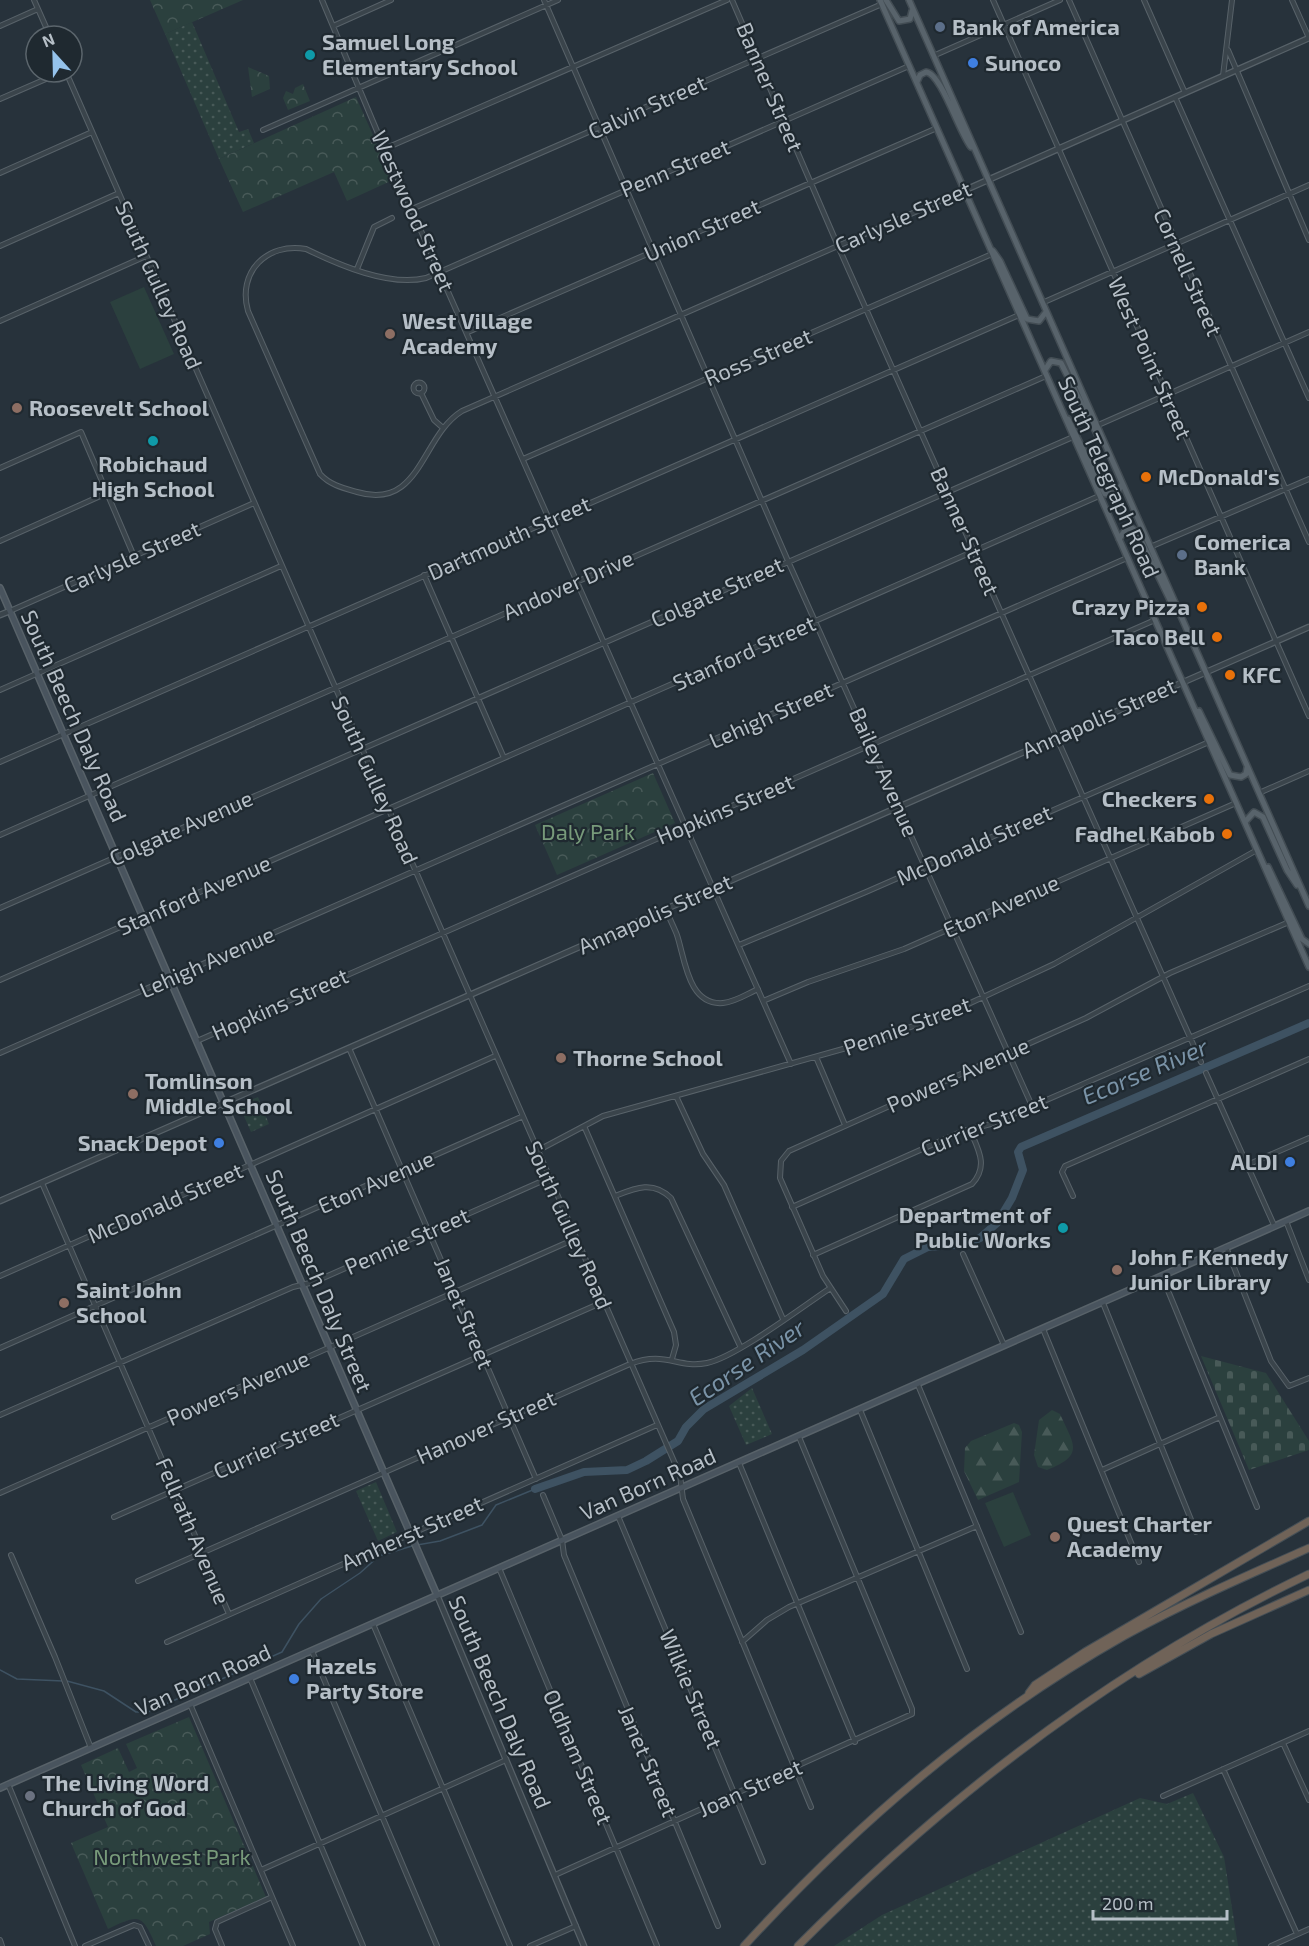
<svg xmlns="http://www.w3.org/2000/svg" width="1309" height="1946" font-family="'Exo 2',sans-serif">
<defs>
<pattern id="grass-dots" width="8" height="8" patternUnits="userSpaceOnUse" patternTransform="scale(1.5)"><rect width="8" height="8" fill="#2b403e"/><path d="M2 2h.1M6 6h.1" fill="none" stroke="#485a58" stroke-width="1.8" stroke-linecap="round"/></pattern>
<pattern id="forest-firs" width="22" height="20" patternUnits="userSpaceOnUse" patternTransform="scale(1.5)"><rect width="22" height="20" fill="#2b403e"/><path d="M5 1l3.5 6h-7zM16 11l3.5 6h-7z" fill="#485a58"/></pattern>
<pattern id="cemetery-stones" width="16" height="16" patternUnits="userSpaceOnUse" patternTransform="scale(1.5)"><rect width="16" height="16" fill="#2b403e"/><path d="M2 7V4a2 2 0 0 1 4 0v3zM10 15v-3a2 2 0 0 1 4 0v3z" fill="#485a58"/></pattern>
<pattern id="park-crowns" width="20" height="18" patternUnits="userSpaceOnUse" patternTransform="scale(1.5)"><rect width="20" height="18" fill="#2b403e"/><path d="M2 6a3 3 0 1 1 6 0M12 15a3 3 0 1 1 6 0" fill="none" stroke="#485a58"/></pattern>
</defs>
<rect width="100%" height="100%" fill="#27323b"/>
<path fill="url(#grass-dots)" d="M 192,22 L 239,132 L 248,129 L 254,143 L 219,159 L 165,34 Z
M 258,1097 L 269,1124 L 251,1132 L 239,1105 Z
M 752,1388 L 772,1434 L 746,1445 L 729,1406 Z
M 376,1482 L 397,1532 L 378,1541 L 356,1491 Z
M 1193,1793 L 1224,1857 L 1238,1946 L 834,1946 L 882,1915 L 1140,1798 L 1167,1804 Z"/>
<path fill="url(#forest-firs)" d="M 1052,1410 L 1060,1414 C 1074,1445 1085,1455 1047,1470 L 1038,1467 L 1034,1455 L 1039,1420 Z
M 1014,1423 L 1019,1425 L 1022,1432 L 1019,1482 L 978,1500 L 964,1471 L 965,1448 L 971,1441 Z"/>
<path fill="url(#cemetery-stones)" d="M 1201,1356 L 1266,1373 L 1309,1441 L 1309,1450 L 1249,1470 Z"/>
<path fill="url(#park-crowns)" d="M 150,0 L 243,0 L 165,34 Z
M 248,67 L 269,76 L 270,89 L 252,97 Z
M 303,84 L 310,101 L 288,110 L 283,98 L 286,91 L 293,94 L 295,88 Z
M 356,97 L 393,180 L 347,201 L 334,172 L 243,212 L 219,159 Z
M 653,773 L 675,823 L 557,875 L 535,825 Z
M 189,1717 L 266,1897 L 209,1922 L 210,1934 L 183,1946 L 156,1946 C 142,1913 139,1914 108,1929 L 71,1843 L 108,1827 L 81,1765 L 118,1748 L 129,1772 L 137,1768 L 126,1744 Z"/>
<path fill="#2b403e" d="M 144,287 L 174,354 L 140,369 L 110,302 Z
M 1013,1492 L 1031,1535 L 1004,1547 L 985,1503 Z
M 163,1842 L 168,1845 L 172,1852 L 168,1859 L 140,1871 L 134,1869 L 130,1860 L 133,1854 Z"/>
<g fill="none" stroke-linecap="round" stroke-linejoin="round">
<path stroke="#3e5262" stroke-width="1.5" d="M 417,1545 L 440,1541 L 482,1525 L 496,1505 L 535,1489
M 0,1670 L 17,1679 L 63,1681
M 67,1681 L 104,1691 L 136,1712 L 148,1712 L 282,1652 L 299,1624 L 321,1599 L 360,1573 L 379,1556 L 412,1546"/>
<path stroke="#3e5262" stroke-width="8" d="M 535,1489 L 584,1472 L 627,1470 L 646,1461 L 678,1441 L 686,1427 L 704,1409 L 803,1350 L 883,1294 L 904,1259 L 928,1247 L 966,1244 L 980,1238 L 997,1223 L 1012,1198 L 1023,1170 L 1018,1152 L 1021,1147 L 1309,1023"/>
<g stroke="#586269" stroke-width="6">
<path id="minor" d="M 34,0 L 50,36
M 322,0 L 382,143 L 791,1064
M 544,0 L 788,561 L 1032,1106
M 732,0 L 838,246 L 1201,1062
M 993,0 L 1309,716
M 1069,0 L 1309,542
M 1144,0 L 1185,93
M 1292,0 L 1309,38
M 0,26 L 38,9
M 333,26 L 391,0
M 1228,50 L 1309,240
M 933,56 L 1060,0
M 909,66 L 426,278 C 389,287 339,265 306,249 C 267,242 237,272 248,311 L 320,474 C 330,485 343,488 357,492 C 421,511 421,436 462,411 L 963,191
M 66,72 L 680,1475 L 683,1499 L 811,1807
M 1223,76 L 1232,0
M 1175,97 L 1309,398
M 0,99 L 62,72
M 263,130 L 558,0
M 384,149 L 727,0
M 0,173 L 92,132
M 412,209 L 882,4
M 0,246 L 119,193
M 357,269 L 374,227 L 392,218
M 1042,303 L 1309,185
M 0,321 L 146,256
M 468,332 L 937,128
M413.5 388a5.5 5.5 0 1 1 11 0a5.5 5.5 0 1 1-11 0Z
M 421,393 L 434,420 L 443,428
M 1096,426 L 1309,332
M 523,459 L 992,254
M 0,468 L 81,432 L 136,561
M 0,541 L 107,493
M 1150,547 L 1309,479
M 424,575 L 504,758
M 10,611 L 254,503
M 0,690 L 281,566
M 0,762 L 1019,315
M 1259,793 L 1309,771
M 0,835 L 1046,376
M 0,908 L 1073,437
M 666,909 C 669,918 674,927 677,935 C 685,959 688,1006 723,1003 C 735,1002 747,994 758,989
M 739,945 L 866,892 L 1209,742
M 0,980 L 1099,496
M 763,1001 L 808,982 L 904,949 L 1236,803
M 197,1041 L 1155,620
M 349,1048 L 536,1479
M 0,1053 L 1127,558
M 816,1057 L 845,1125
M 1206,1073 L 1274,1225
M 676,1096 L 703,1154 L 724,1185 L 783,1319
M 584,1126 L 674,1332 L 676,1345 L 672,1359
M 537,1151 L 603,1116 L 875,1040 L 949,1013 L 1054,964 L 1257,850
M 1247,1165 L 1309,1138
M 42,1183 L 229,1614
M 615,1196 C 635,1188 653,1180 671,1198 L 740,1346
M 1073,1196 L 1062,1172 L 1065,1166 L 1309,1059
M 792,1207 L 963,1131 L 991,1124 L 1309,986
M 1286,1221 L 1309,1280
M 1226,1247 L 1271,1361 L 1289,1386 L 1309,1378
M 963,1254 L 1004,1345
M 813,1255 L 972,1184 C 989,1166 978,1149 970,1130
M 0,1276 L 495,1056
M 1162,1276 L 1257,1507
M 1103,1303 L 1196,1532
M 846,1311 L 823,1276 L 780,1178 L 781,1161 L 789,1151 L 1086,1018 L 1170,973 L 1289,922
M 1043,1329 L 1139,1562
M 0,1348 L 521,1117
M 918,1385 L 1021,1632
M 860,1410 L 967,1669
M 0,1415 L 293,1287 L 314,1282 L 549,1178
M 739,1463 L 855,1742
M 1102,1470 L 1220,1417
M 0,1493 L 575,1239
M 543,1495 L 562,1540 L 564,1555 L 718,1926
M 618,1516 L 763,1862
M 114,1517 L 603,1302
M 11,1555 L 55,1657 L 91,1748
M 499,1568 L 657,1946
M 138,1581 L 630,1364 C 666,1350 677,1369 707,1363 C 736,1357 802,1307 829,1289
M 373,1624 L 510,1946
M 167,1642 L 657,1425
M 742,1642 L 767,1620 L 789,1607 L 977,1526
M 312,1651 L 437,1946
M 250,1678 L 363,1946
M 190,1704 L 293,1946
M 1283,1743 L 1309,1800
M 1223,1769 L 1297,1934
M 8,1784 L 75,1946
M 1163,1796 L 1309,1731
M 261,1870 L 506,1760
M 555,1875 L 912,1714 L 912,1709 L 799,1437
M 0,1940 L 2,1946
M 85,1946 L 134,1925 L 140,1927 L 149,1946
M 222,1946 L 215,1929 L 217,1922 L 272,1897
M 530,1946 L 576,1926
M 1271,1946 L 1309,1929"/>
</g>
<g stroke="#586269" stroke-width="7">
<path id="tertiary" d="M 963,191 L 1309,38
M 0,615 L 10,611
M 0,1201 L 1309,627
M 437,1595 L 584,1946"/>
</g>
<g stroke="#586269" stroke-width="8">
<path id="secondary" d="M 0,588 L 437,1595
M 0,1788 L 1309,1211"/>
</g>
<g stroke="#434d54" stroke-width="8">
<path id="primary" d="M 880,0 L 1309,967
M 886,0 L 899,21 L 910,19 L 912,11
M 909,0 L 1309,906
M 917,82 L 920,75 L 926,72 C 941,73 959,132 971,147
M 993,251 L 1000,261 L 1027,319 L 1039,321 L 1046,312
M 1045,370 L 1051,361 L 1061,363 L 1099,438
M 1068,419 L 1105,494 L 1117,493 L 1122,484
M 1119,539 L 1126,529 L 1132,528 L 1137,532 L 1171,602
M 1199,711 L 1230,775 L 1241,777 L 1246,774 L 1247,768
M 1245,822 L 1254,812 L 1263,817 L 1287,870 L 1297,885
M 1268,867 L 1302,939 L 1309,944"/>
</g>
<g stroke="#454f56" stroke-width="9">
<path id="motorway" d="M 1139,1674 L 1211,1634 L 1309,1590
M 1029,1693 L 1035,1685 L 1085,1652 L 1309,1521
M 744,1946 C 856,1824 979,1718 1124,1636 C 1184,1603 1246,1576 1309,1548
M 798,1946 C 946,1797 1118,1665 1309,1574"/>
</g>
<use href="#minor" stroke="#3a444b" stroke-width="4"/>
<use href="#tertiary" stroke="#3a444b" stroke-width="4.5"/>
<use href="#secondary" stroke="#49545e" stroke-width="5"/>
<use href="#primary" stroke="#58636b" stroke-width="5"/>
<use href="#motorway" stroke="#706358" stroke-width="7"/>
</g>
<g fill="#5c6f8a" stroke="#1f2930" stroke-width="2">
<circle cx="940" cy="27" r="6"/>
<circle cx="1182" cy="555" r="6"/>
</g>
<g fill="#0f9aa8" stroke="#1f2930" stroke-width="2">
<circle cx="310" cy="55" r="6"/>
<circle cx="153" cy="441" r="6"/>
<circle cx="1063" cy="1228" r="6"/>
</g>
<g fill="#3f7fe0" stroke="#1f2930" stroke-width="2">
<circle cx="973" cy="63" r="6"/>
<circle cx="219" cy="1143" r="6"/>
<circle cx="1290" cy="1162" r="6"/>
<circle cx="294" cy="1679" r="6"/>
</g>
<g fill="#8d6e63" stroke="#1f2930" stroke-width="2">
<circle cx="390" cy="334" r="6"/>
<circle cx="17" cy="408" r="6"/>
<circle cx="561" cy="1058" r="6"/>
<circle cx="133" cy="1094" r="6"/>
<circle cx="1117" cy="1270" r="6"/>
<circle cx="64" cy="1303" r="6"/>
<circle cx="1055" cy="1537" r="6"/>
</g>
<g fill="#e8710a" stroke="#1f2930" stroke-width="2">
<circle cx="1146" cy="477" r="6"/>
<circle cx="1202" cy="607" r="6"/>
<circle cx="1217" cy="637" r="6"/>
<circle cx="1230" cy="675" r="6"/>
<circle cx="1209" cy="799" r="6"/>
<circle cx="1227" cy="834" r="6"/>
</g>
<circle fill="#6b7280" stroke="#1f2930" stroke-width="2" cx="30" cy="1796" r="6"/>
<g text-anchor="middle" stroke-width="4.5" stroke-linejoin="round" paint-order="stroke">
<g font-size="22" font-weight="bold" fill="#b6bfc7" stroke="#1f2930" text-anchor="start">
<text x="952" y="35">Bank of America</text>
<text x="322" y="50">Samuel Long<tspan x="322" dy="25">Elementary School</tspan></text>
<text x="985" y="71">Sunoco</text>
<text x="402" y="329">West Village<tspan x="402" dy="25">Academy</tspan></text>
<text x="29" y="416">Roosevelt School</text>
<text x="153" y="472" text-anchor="middle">Robichaud<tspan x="153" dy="25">High School</tspan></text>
<text x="1158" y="485">McDonald's</text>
<text x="1194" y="550">Comerica<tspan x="1194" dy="25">Bank</tspan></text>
<text x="1190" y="615" text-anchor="end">Crazy Pizza</text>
<text x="1205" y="645" text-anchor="end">Taco Bell</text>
<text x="1242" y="683">KFC</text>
<text x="1197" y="807" text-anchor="end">Checkers</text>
<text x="1215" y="842" text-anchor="end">Fadhel Kabob</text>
<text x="573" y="1066">Thorne School</text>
<text x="145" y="1089">Tomlinson<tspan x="145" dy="25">Middle School</tspan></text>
<text x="207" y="1151" text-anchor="end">Snack Depot</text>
<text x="1278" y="1170" text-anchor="end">ALDI</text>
<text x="1051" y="1223" text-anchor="end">Department of<tspan x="1051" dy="25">Public Works</tspan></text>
<text x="1129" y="1265">John F Kennedy<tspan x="1129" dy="25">Junior Library</tspan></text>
<text x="76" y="1298">Saint John<tspan x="76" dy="25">School</tspan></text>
<text x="1067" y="1532">Quest Charter<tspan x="1067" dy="25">Academy</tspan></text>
<text x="306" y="1674">Hazels<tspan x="306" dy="25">Party Store</tspan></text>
<text x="42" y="1791">The Living Word<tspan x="42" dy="25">Church of God</tspan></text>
</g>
<g font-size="22" fill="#b6bfc7" stroke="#1f2930">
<text transform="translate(770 87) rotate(67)" y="8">Banner Street</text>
<text transform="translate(647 107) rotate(-24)" y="8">Calvin Street</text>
<text transform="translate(675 168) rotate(-23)" y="8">Penn Street</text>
<text transform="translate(413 211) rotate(66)" y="8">Westwood Street</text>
<text transform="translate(903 217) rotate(-24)" y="8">Carlysle Street</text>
<text transform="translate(702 230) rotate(-24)" y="8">Union Street</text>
<text transform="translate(1188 272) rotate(66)" y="8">Cornell Street</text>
<text transform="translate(159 285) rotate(66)" y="8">South Gulley Road</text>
<text transform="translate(758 357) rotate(-23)" y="8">Ross Street</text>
<text transform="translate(1150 358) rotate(66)" y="8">West Point Street</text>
<text transform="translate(1109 477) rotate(66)" y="8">South Telegraph Road</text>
<text transform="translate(965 531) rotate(66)" y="8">Banner Street</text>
<text transform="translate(509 538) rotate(-24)" y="8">Dartmouth Street</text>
<text transform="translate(132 557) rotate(-24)" y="8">Carlysle Street</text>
<text transform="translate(568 585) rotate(-24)" y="8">Andover Drive</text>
<text transform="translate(717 592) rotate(-24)" y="8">Colgate Street</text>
<text transform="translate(744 653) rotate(-24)" y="8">Stanford Street</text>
<text transform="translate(771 715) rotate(-24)" y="8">Lehigh Street</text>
<text transform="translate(74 716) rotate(66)" y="8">South Beech Daly Road</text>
<text transform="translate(1099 718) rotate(-24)" y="8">Annapolis Street</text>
<text transform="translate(884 772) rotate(66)" y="8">Bailey Avenue</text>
<text transform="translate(375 780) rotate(66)" y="8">South Gulley Road</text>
<text transform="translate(725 809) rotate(-23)" y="8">Hopkins Street</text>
<text transform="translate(181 828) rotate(-24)" y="8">Colgate Avenue</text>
<text transform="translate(974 845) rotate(-24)" y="8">McDonald Street</text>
<text transform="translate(194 895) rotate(-24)" y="8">Stanford Avenue</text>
<text transform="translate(1001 906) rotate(-24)" y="8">Eton Avenue</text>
<text transform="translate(655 914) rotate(-24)" y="8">Annapolis Street</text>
<text transform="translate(207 962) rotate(-24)" y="8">Lehigh Avenue</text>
<text transform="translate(280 1004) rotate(-24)" y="8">Hopkins Street</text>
<text transform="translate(907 1026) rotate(-20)" y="8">Pennie Street</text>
<text transform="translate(958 1075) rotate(-24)" y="8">Powers Avenue</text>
<text transform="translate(984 1125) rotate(-22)" y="8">Currier Street</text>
<text transform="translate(376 1182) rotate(-24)" y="8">Eton Avenue</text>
<text transform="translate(165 1203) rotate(-24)" y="8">McDonald Street</text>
<text transform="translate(569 1225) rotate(66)" y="8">South Gulley Road</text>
<text transform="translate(407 1241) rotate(-24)" y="8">Pennie Street</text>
<text transform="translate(319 1281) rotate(67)" y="8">South Beech Daly Street</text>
<text transform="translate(464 1313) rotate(67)" y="8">Janet Street</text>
<text transform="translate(238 1388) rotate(-24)" y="8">Powers Avenue</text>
<text transform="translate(486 1427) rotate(-24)" y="8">Hanover Street</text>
<text transform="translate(276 1445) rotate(-24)" y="8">Currier Street</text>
<text transform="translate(648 1484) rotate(-24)" y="8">Van Born Road</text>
<text transform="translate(193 1531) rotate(67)" y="8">Fellrath Avenue</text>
<text transform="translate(412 1533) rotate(-24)" y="8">Amherst Street</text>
<text transform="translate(203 1680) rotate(-24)" y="8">Van Born Road</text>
<text transform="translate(691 1689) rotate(67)" y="8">Wilkie Street</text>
<text transform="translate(500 1702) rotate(67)" y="8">South Beech Daly Road</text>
<text transform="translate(578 1757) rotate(67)" y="8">Oldham Street</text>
<text transform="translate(648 1761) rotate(67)" y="8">Janet Street</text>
<text transform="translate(750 1788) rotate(-24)" y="8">Joan Street</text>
</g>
<g font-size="22" fill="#779a7a" stroke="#1f2930">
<text x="588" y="840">Daly Park</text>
<text x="172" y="1865">Northwest Park</text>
</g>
<g font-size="24" font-style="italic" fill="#7a93a7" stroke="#1f2930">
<text transform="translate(1145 1072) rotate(-23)" y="8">Ecorse River</text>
<text transform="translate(747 1363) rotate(-34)" y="8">Ecorse River</text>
</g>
</g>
<g transform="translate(54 54) rotate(338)"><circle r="28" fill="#1f2930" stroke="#5b656c" stroke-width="1.5"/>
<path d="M0-4.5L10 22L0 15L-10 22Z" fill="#95c3ec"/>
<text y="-9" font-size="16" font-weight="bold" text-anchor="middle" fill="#b6bfc7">N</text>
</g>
<path d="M1093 1910v9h134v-9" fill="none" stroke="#b6bfc7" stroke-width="3"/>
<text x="1102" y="1910" font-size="18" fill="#b6bfc7" stroke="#1f2930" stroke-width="4.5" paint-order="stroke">200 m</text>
</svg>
